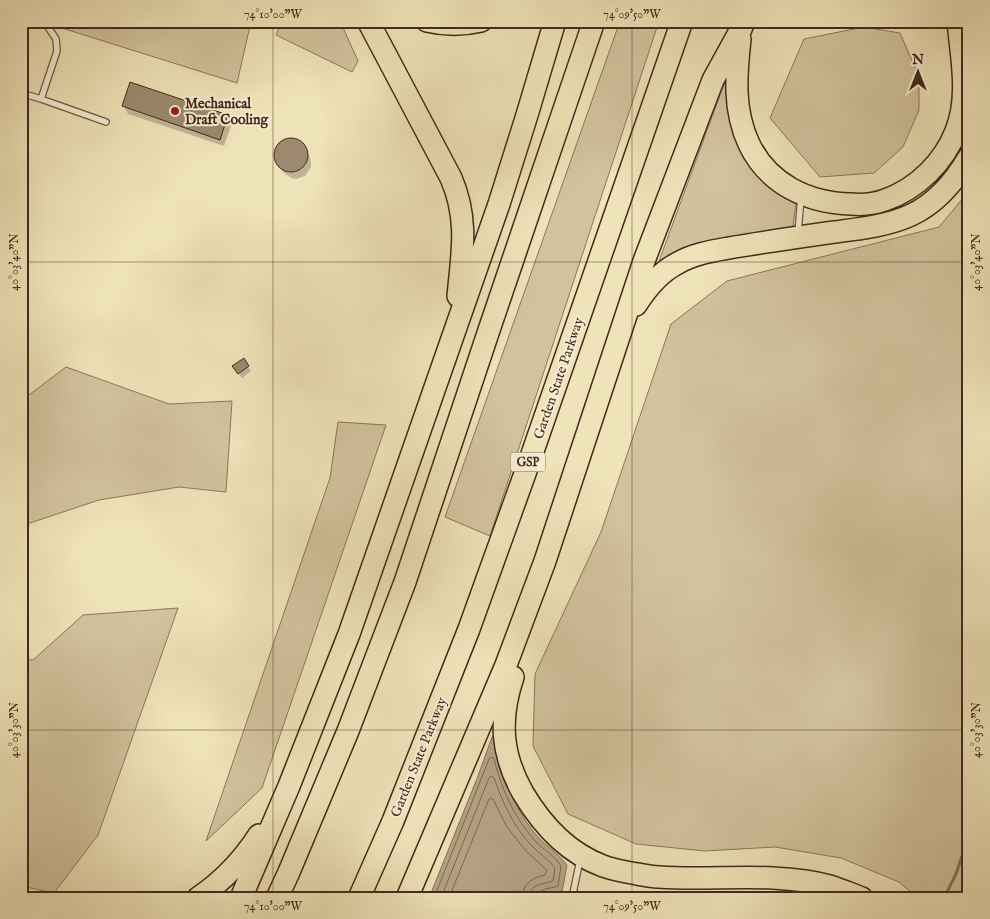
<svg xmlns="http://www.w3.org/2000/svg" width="990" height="919" font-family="'IM FELL English',serif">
<rect width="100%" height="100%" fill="#efe3b9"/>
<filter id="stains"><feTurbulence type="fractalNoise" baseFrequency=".004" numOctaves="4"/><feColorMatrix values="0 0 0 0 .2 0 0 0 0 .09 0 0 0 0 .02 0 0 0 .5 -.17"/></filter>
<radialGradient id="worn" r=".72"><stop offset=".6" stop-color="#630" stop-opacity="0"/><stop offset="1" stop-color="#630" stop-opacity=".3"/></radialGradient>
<path fill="#d2c39e" stroke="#8c765d" d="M 51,21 L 236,21 L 250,26 L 237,83 L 46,23 Z
M 282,21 L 340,21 L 358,61 L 352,72 L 276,35 Z
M 620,21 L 659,21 L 490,536 L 445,517 Z
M 864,27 L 900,33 L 919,76 L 919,110 L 903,147 L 874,173 L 820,177 L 770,118 L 804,39 Z
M 727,76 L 730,99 L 796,202 L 793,226 L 791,230 L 658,264 Z
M 969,191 L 969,898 L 918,898 L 899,882 L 841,858 L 775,847 L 705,851 L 636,844 L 568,814 L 533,746 L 535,674 L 601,532 L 671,324 L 727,281 L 939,227 Z
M 66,367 L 169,404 L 232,401 L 226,492 L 179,487 L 99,500 L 21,526 L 21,401 Z
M 338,422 L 386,425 L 262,788 L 206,841 L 330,478 Z
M 178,608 L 98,835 L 54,893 L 21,886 L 21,659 L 33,660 L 83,615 Z"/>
<path fill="#b5a384" stroke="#88725a" d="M 496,732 C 497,742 498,753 500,763 C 508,790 520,817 539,838 C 549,848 558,853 567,865 L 564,882 L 562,891 L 529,898 L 429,898 L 478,776 L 492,737 Z"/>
<path fill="#0003" d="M 124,106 L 227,116 L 232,123 L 224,146 L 128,114 Z
M 293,139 L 302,144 L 310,157 L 311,162 L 311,167 L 305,176 L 296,179 L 291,178 L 283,172 L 276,159 L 275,154 L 279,145 L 288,140 Z
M22.5 217a2.5 2.5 0 1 1 5 0a2.5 2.5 0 1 1-5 0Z
M 243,360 L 251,371 L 242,378 L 237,371 Z"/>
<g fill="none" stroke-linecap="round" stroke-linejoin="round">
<path stroke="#7d6650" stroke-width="1" d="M 434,898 L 489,759 L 492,757 L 494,759 C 501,789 515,819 536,842 C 544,850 555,856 561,866 L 558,886 C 550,889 537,888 536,898
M 441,898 L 489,778 L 491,776 L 494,778 C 503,803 513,826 532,846 C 539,854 549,859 555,868 L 553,881 C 541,885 531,883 529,898
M 449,898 L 489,799 L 491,798 L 493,799 L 507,827 L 526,851 L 547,870 L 545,875 C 532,878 523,883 522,898"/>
<path stroke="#88725a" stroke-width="3" d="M 944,898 L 956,874 L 964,850 L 969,844"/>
</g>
<path fill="#9d896e" stroke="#45281c" d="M 130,82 L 228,115 L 220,140 L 122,106 Z
M274 155a17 17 0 1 1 34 0a17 17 0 1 1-34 0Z
M 244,358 L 249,366 L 238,374 L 232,366 Z"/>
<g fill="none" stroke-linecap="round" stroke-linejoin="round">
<g stroke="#705743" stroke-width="8">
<path id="lane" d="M 21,93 L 41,99 L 57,51 L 56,39 L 44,21
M 41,99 L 106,122
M 798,233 L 801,197
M 572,898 L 580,860"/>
</g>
<g stroke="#45281c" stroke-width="24">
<path id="highway" d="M 368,21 L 451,178 C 469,219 462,254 458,296
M 427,21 C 444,25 464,25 481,21
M 740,39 C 736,75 733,110 749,144 C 768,184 808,203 851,204 C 862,205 874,204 885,200 C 917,189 944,162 956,131 C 970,96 961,57 958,21
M 636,305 C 646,289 660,272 678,263 C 693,254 712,251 729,248 C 764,242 799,237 834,232 C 858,229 888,226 911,215 C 937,203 955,181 969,157
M 513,677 C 499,719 501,754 523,793 C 542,825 568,853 603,866 C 614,870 626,872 637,874 C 644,875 652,877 659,877 C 697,880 735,876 773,878 C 792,879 812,881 830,886 C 840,889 851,894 862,898
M 198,898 C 223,881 243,860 259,835
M 241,898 L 289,786 L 349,634 L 499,204 L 527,115 L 555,21
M 277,898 L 289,872 L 348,731 L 405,582 L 488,333 L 594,21
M 359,898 L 393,821 L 469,629 L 532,454 L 682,21
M 407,898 L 506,665 L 545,561 L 644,261 L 713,80 L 741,29 L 744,21"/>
</g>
<use href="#lane" stroke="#f5edd2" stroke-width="5.5"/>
<use href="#highway" stroke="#efe3b9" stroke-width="21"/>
</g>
<path fill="none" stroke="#45281c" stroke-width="1" stroke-opacity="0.45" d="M 273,21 L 273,898M 632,21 L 632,898M 21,262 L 969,262M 21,730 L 969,730"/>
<circle fill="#8f2418" stroke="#f5edd2" stroke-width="2" cx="175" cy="111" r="5"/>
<g text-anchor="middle" stroke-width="4" stroke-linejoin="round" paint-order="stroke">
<rect fill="#f5edd2" stroke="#7a6353" stroke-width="1" x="510.5" y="452.5" width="35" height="19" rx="4"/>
<g font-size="12" font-weight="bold" fill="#45281c">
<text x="528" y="466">GSP</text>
</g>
<g font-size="14" font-weight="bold" fill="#45281c" stroke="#f5edd2" text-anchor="start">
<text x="185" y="108">Mechanical<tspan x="185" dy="16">Draft Cooling</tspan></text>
</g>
<g font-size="14" fill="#45281c" stroke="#f5edd2">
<text transform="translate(558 378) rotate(-71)" y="5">Garden State Parkway</text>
<text transform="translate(418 757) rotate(-68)" y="5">Garden State Parkway</text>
</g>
</g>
<rect width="990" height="919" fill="none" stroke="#efe3b9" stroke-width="55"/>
<g transform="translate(918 72)" stroke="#f5edd2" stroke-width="4" paint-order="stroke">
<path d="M0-4L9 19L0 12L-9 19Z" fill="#45281c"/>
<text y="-8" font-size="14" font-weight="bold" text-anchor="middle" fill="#45281c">N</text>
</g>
<rect x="28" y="28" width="934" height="864" fill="none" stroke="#45281c" stroke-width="2"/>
<g font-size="12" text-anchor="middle" fill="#45281c">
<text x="273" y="18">74°10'00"W</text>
<text x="632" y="18">74°09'50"W</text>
<text transform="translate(14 262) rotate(-90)" y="4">40°03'40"N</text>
<text transform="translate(976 262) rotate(-90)" y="4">40°03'40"N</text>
<text transform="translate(14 730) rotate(-90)" y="4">40°03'30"N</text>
<text transform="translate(976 730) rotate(-90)" y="4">40°03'30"N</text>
<text x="273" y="910">74°10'00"W</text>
<text x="632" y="910">74°09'50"W</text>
</g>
<rect width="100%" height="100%" filter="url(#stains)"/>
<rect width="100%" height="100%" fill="url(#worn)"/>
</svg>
